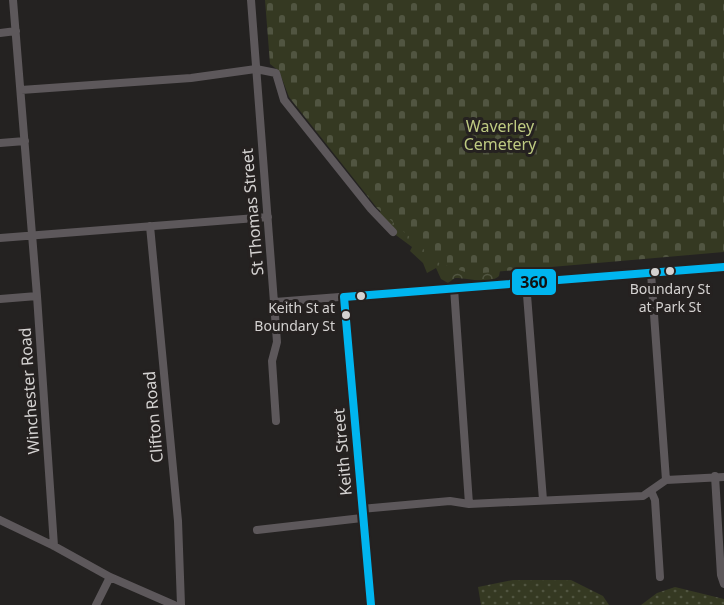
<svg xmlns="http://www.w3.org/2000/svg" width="724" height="605" font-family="'Noto Sans',sans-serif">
<defs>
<pattern id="grass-dots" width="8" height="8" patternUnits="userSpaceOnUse" patternTransform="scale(1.5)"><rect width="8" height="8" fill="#353922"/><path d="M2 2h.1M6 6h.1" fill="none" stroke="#515541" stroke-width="1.8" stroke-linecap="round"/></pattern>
<pattern id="forest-crowns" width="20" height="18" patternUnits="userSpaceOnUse" patternTransform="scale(1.5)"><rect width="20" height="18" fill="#353922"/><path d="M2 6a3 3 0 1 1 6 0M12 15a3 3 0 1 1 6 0" fill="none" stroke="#515541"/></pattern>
<pattern id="cemetery-stones" width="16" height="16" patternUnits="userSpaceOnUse" patternTransform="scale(1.5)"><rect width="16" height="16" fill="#353922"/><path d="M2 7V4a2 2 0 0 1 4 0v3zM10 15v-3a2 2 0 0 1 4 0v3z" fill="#515541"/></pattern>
</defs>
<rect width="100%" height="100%" fill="#242221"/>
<path fill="url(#grass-dots)" d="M 513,580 L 571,580 L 603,596 L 609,605 L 481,605 L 478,587 Z
M 675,587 L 724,599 L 724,605 L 641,605 L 657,593 Z"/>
<path fill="url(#forest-crowns)" d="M 381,211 L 500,271 L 499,276 C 489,285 469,278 455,278 L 448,283 L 441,279 L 436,268 L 427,273 L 423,263 L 410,251 L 412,247 L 389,230 L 379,213 Z"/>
<path fill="url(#cemetery-stones)" d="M 265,0 L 724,0 L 724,252 L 471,274 L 439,263 L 377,208 L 289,97 L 279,71 L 270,64 Z"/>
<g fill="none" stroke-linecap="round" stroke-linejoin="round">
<path stroke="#5d585b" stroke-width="8" d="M 13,0 L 37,296 L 54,546
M 251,0 L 277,342 L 272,361 L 276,421
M 0,33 L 16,31
M 21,90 L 191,78 L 256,69 L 276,73 L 284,100 L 371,209 L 393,232
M 0,143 L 25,141
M 150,226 L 178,521 L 181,605
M 0,238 L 268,217
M 526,282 L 543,500
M 454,288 L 469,504
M 344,297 L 371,605
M 0,299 L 37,296
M 275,302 L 724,267
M 715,476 L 721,575 L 724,584
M 666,480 L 724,477
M 651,491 L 655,500 L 660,577
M 361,509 L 450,501 L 469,504 L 643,496 L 666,480 L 651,273
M 0,520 L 54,546 L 110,577 L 174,605
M 257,530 L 362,518
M 96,605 L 110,577"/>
<g stroke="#252120" stroke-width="12">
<path id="bus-1" d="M 344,297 L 724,267
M 344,297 L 371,605"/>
</g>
<use href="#bus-1" stroke="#00b5ef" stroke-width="8"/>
</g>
<g fill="#d4d2d1" stroke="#252120" stroke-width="2">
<circle cx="670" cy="271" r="5"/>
<circle cx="655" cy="272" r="5"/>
<circle cx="361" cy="296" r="5"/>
<circle cx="346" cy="315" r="5"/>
</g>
<g text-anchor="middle" stroke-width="6" stroke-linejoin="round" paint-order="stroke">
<g font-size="14" fill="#d4d2d1" stroke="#252120">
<text x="670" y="294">Boundary St<tspan x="670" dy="18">at Park St</tspan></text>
<text x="335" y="313" text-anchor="end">Keith St at<tspan x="335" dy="18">Boundary St</tspan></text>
</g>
<g font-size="16" fill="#beca81" stroke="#252120">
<text x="500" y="132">Waverley<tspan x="500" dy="18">Cemetery</tspan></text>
</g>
<g font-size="16" fill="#d4d2d1" stroke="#252120">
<text transform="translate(252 212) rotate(-95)" y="6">St Thomas Street</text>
<text transform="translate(29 391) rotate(-94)" y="6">Winchester Road</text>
<text transform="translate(153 417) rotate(-95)" y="6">Clifton Road</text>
<text transform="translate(342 452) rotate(-95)" y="6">Keith Street</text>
</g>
</g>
<rect stroke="#252120" stroke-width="2" x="511" y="268" width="46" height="28" rx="6" fill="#00b5ef"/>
<g font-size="16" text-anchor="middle" font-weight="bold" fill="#111">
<text x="534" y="288">360</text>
</g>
</svg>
